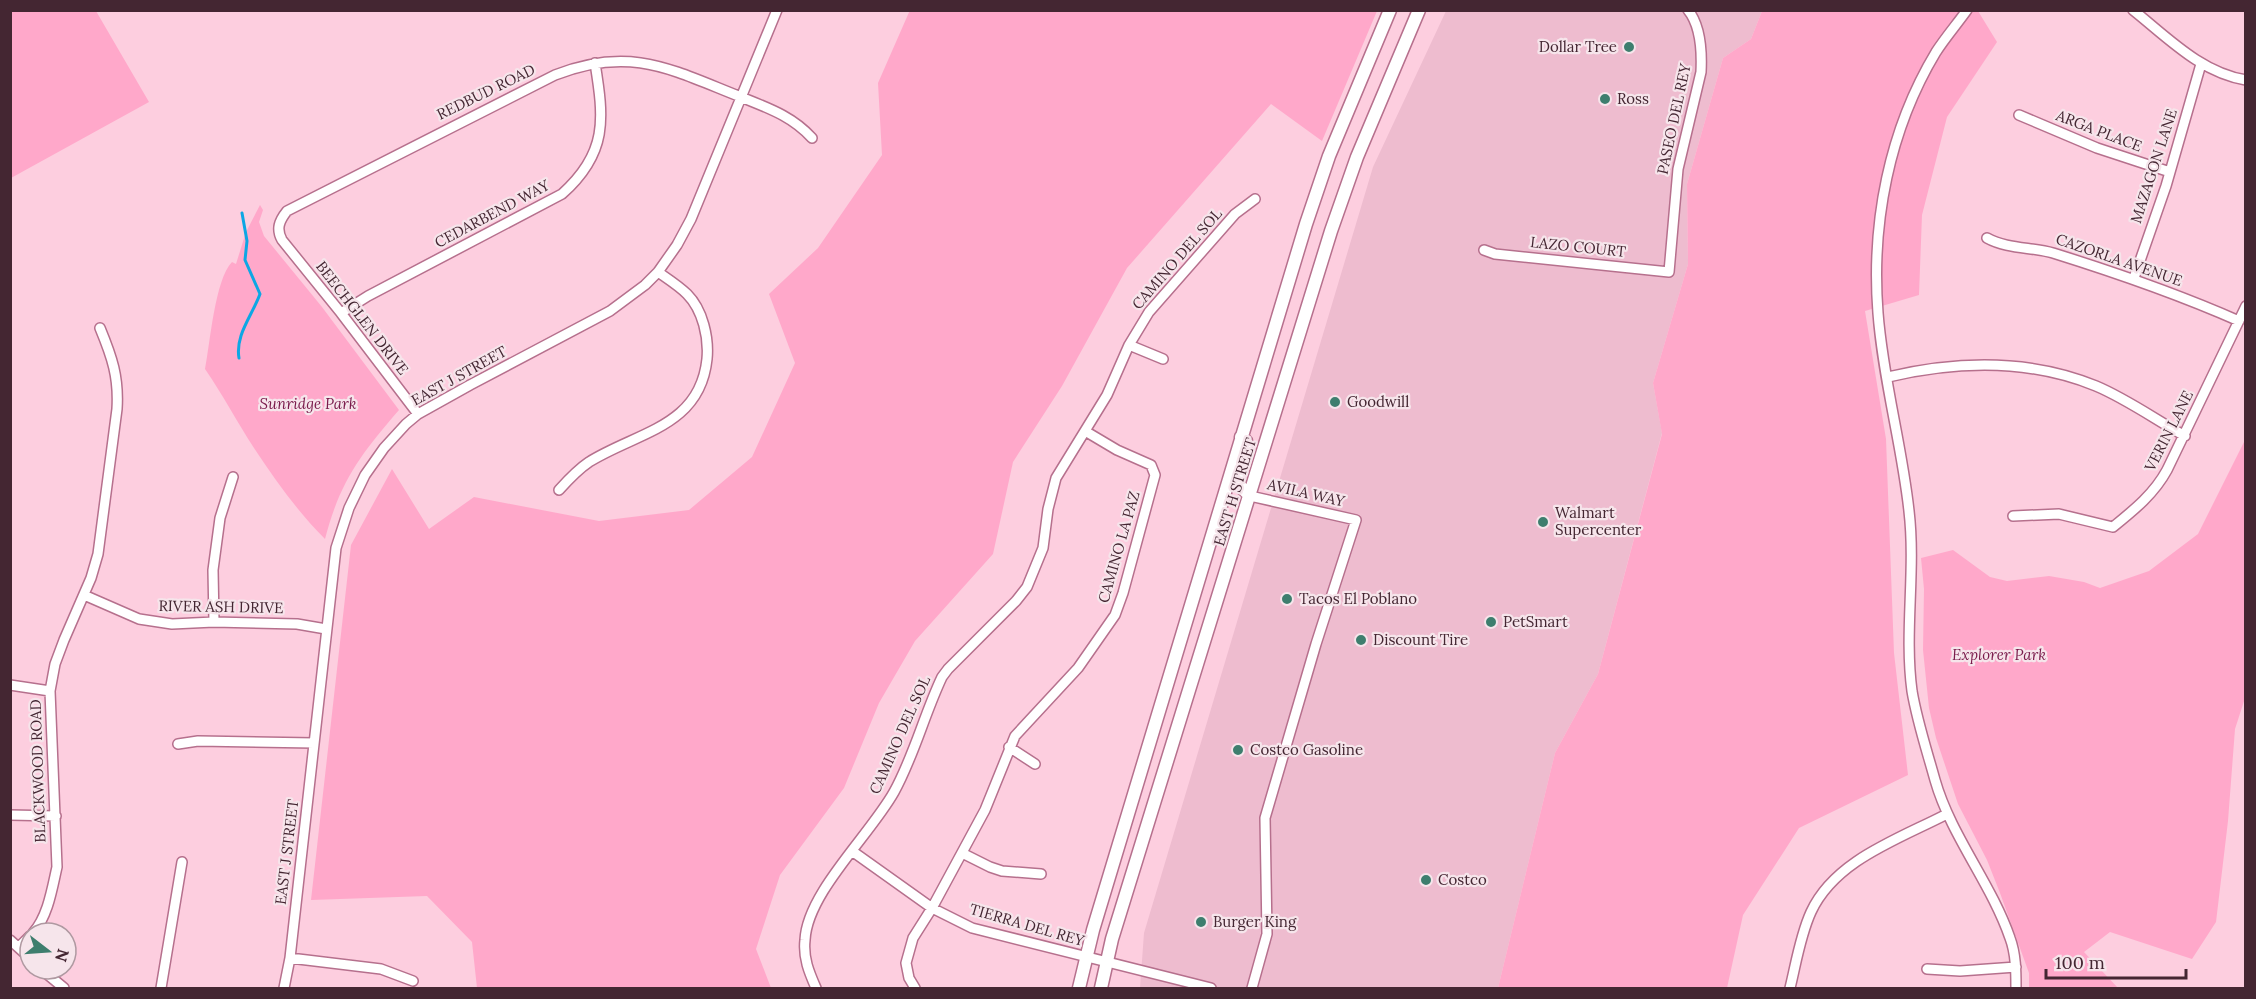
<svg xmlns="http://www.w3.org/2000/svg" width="2256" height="999" font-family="Lora,serif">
<rect width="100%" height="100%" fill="#fdcedf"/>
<path fill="#eebccf" d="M 1446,11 L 1762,11 L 1751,39 L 1723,58 L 1687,184 L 1688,264 L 1653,383 L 1662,433 L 1598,674 L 1555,753 L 1498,988 L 1140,988 L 1144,933 L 1373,167 Z"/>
<path fill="#ffa8ca" d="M 11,10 L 96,11 L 149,102 L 11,178 Z
M 910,10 L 1377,11 L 1322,141 L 1271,104 L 1127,268 L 1062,386 L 1013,462 L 993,554 L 915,641 L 879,703 L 844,788 L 780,875 L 756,949 L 771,988 L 477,988 L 472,942 L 427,896 L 311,900 L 351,545 L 392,469 L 429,529 L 474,497 L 599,521 L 689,510 L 752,457 L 795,363 L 769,294 L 818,248 L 882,155 L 878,83 Z
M 1762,11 L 1978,11 L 1997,42 L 1947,117 L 1922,215 L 1919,295 L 1865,311 L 1886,439 L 1894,653 L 1908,775 L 1799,828 L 1743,915 L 1727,988 L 1498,988 L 1555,753 L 1598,674 L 1662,434 L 1653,383 L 1688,264 L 1687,184 L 1723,58 L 1751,39 Z
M 260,205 L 263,210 L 259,222 L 264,236 L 322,307 L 399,410 C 361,454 340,481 325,539 C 298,512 275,480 254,448 C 237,422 223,395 205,369 C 210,344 215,279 232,262 L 236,264 L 246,232 Z
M 2245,440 L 2245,698 L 2235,729 L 2228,821 L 2216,922 L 2192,959 L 2110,932 L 2084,952 L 2118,988 L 2029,988 L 2029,973 L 2000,893 L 1987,860 L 1958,804 L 1936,738 L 1929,708 L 1923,650 L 1924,589 L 1921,558 L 1953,550 L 1990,577 L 2007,581 L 2049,576 L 2084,582 L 2100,588 L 2149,571 L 2198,534 Z"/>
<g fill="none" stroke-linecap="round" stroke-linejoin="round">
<path stroke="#0da7e4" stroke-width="3" d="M 239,358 C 235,335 252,316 260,294 L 245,260 L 247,241 L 242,213"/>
<g stroke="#b6708d" stroke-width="12">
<path id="minor" d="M 1967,10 C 1957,24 1945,38 1936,52 C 1889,130 1871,223 1878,313 C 1883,380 1902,445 1909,511 C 1916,571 1904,632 1912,691 C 1917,721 1927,751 1935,780 C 1951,836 1991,883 2010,938 C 2016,954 2016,972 2016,988
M 2133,10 C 2167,37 2201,73 2246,80
M 2019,115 L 2097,148 L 2170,172
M 1987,238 C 2007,249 2032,247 2053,253 C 2117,273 2178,294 2239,321
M 1484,250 L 1495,254 L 1669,272 L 1678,169 L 1701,72 C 1702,52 1701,26 1688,10
M 2134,278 L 2166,186 L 2201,64
M 341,313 L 368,296 L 562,194 C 608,153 604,119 595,63
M 1129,345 L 1163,359
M 1888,377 C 1956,361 2030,359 2096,386 C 2127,399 2156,420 2185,436
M 418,414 L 341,313 L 282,240 C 276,229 279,221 287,211 L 555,75 C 631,45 672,70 741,97 C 768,108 792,116 812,138
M 559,490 C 568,480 577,470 589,462 C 637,432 700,427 707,359 C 709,338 703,310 687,294 C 679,286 668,279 658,272
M 1250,496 L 1356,520 L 1316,644 L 1265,818 L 1267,934 L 1252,988
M 2013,516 L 2059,514 L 2113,527 C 2134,510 2154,494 2167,470 L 2246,306
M 84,595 L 139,619 L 172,624 L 214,622 L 297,624 L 326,629
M 214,622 L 213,570 L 220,518 L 233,477
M 10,685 L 50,691
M 178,744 L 198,741 L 314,743
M 1009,747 L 1035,764
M 10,815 L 56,816
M 852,851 L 932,908 L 972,928 L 1211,988
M 962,853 L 990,867 L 1002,871 L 1041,874
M 33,933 C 48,916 52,889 57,867 L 50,691 L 55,664 L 64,640 L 91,578 L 98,554 L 117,409 C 119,377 112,357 100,328
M 10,940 L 30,958
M 19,947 L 30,936
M 290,958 L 381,969 L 413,981
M 41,969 L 64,988
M 1927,969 L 1960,971 L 2016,967
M 161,988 L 182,862
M 284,988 L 290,958 L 336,548 L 349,508 L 365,475 L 384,448 L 406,424 L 418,414 L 470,385 L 610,311 L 645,285 L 658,272 L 677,245 L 691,219 L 777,10
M 816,988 C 809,972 803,958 805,940 C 807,893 870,835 894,792 C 914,756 924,715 942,677 L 948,669 L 1016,601 L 1027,587 L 1043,548 L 1048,509 L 1056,478 L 1107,395 L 1129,345 L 1149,312 L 1235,214 L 1255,199
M 915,988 L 909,978 L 906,963 L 913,938 L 932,908 L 985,810 L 1015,736 L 1078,668 L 1115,615 L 1123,593 L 1155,475 L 1151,465 L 1117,450 L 1085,431
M 1790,988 C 1796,964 1800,936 1811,912 C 1835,860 1899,839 1947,814"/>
</g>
<g stroke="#b6708d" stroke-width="15">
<path id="major" d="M 1241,437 L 1246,441 L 1246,445 L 1238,478 L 1239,485 L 1250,496
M 1079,988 L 1093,930 L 1306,224 L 1329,156 L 1390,10
M 1101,988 L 1112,939 L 1331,231 L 1357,157 L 1419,10"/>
</g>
<use href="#minor" stroke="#fff" stroke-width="9"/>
<use href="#major" stroke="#fff" stroke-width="12"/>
</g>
<g fill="#3e7e6e" stroke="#f6e5eb" stroke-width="2">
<circle cx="1629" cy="47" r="6"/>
<circle cx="1605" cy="99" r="6"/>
<circle cx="1335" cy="402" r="6"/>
<circle cx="1543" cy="522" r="6"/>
<circle cx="1287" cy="599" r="6"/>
<circle cx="1491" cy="622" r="6"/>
<circle cx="1361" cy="640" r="6"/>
<circle cx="1238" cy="750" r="6"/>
<circle cx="1426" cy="880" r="6"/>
<circle cx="1201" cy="922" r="6"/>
</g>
<g text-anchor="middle" stroke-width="4.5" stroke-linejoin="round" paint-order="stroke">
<g font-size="15" fill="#442632" stroke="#f6e5eb" text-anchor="start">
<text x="1617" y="52" text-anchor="end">Dollar Tree</text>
<text x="1617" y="104">Ross</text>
<text x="1347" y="407">Goodwill</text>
<text x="1555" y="518">Walmart<tspan x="1555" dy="17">Supercenter</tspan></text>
<text x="1299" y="604">Tacos El Poblano</text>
<text x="1503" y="627">PetSmart</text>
<text x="1373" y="645">Discount Tire</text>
<text x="1250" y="755">Costco Gasoline</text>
<text x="1438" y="885">Costco</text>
<text x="1213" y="927">Burger King</text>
</g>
<g font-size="15" fill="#442632" stroke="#f6e5eb">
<text transform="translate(486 92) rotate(-26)" y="5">REDBUD ROAD</text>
<text transform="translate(1674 119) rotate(-78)" y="5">PASEO DEL REY</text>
<text transform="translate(2099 131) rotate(21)" y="5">ARGA PLACE</text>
<text transform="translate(2154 166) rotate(-72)" y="5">MAZAGON LANE</text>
<text transform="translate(492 214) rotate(-28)" y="5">CEDARBEND WAY</text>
<text transform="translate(1578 247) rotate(6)" y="5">LAZO COURT</text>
<text transform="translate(1177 259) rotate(-49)" y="5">CAMINO DEL SOL</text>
<text transform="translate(2119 260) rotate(19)" y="5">CAZORLA AVENUE</text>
<text transform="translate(362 318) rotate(52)" y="5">BEECHGLEN DRIVE</text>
<text transform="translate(459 376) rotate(-29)" y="5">EAST J STREET</text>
<text transform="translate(2169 431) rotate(-63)" y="5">VERIN LANE</text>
<text transform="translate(1235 492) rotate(-73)" y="5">EAST H STREET</text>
<text transform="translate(1306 493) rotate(13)" y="5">AVILA WAY</text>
<text transform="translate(1119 547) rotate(-74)" y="5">CAMINO LA PAZ</text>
<text transform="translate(221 607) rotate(1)" y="5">RIVER ASH DRIVE</text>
<text transform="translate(900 735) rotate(-66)" y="5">CAMINO DEL SOL</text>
<text transform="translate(38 771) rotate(-92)" y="5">BLACKWOOD ROAD</text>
<text transform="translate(287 852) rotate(-83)" y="5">EAST J STREET</text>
<text transform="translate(1027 925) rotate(16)" y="5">TIERRA DEL REY</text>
</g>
<g font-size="15" font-style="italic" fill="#7a1a4b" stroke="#f6e5eb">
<text x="308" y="409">Sunridge Park</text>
<text x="1999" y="660">Explorer Park</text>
</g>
</g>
<rect width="2256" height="999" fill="none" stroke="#442632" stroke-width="24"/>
<g transform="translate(48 951) rotate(107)"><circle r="28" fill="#f6e5eb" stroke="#af99a1" stroke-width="1.5"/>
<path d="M0-4.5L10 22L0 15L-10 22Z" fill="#3e7e6e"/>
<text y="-9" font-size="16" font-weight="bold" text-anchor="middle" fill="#442632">N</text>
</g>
<path d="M2046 969v9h140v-9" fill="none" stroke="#442632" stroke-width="3"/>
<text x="2055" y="969" font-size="18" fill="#442632" stroke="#f6e5eb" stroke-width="4.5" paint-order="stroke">100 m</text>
</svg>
